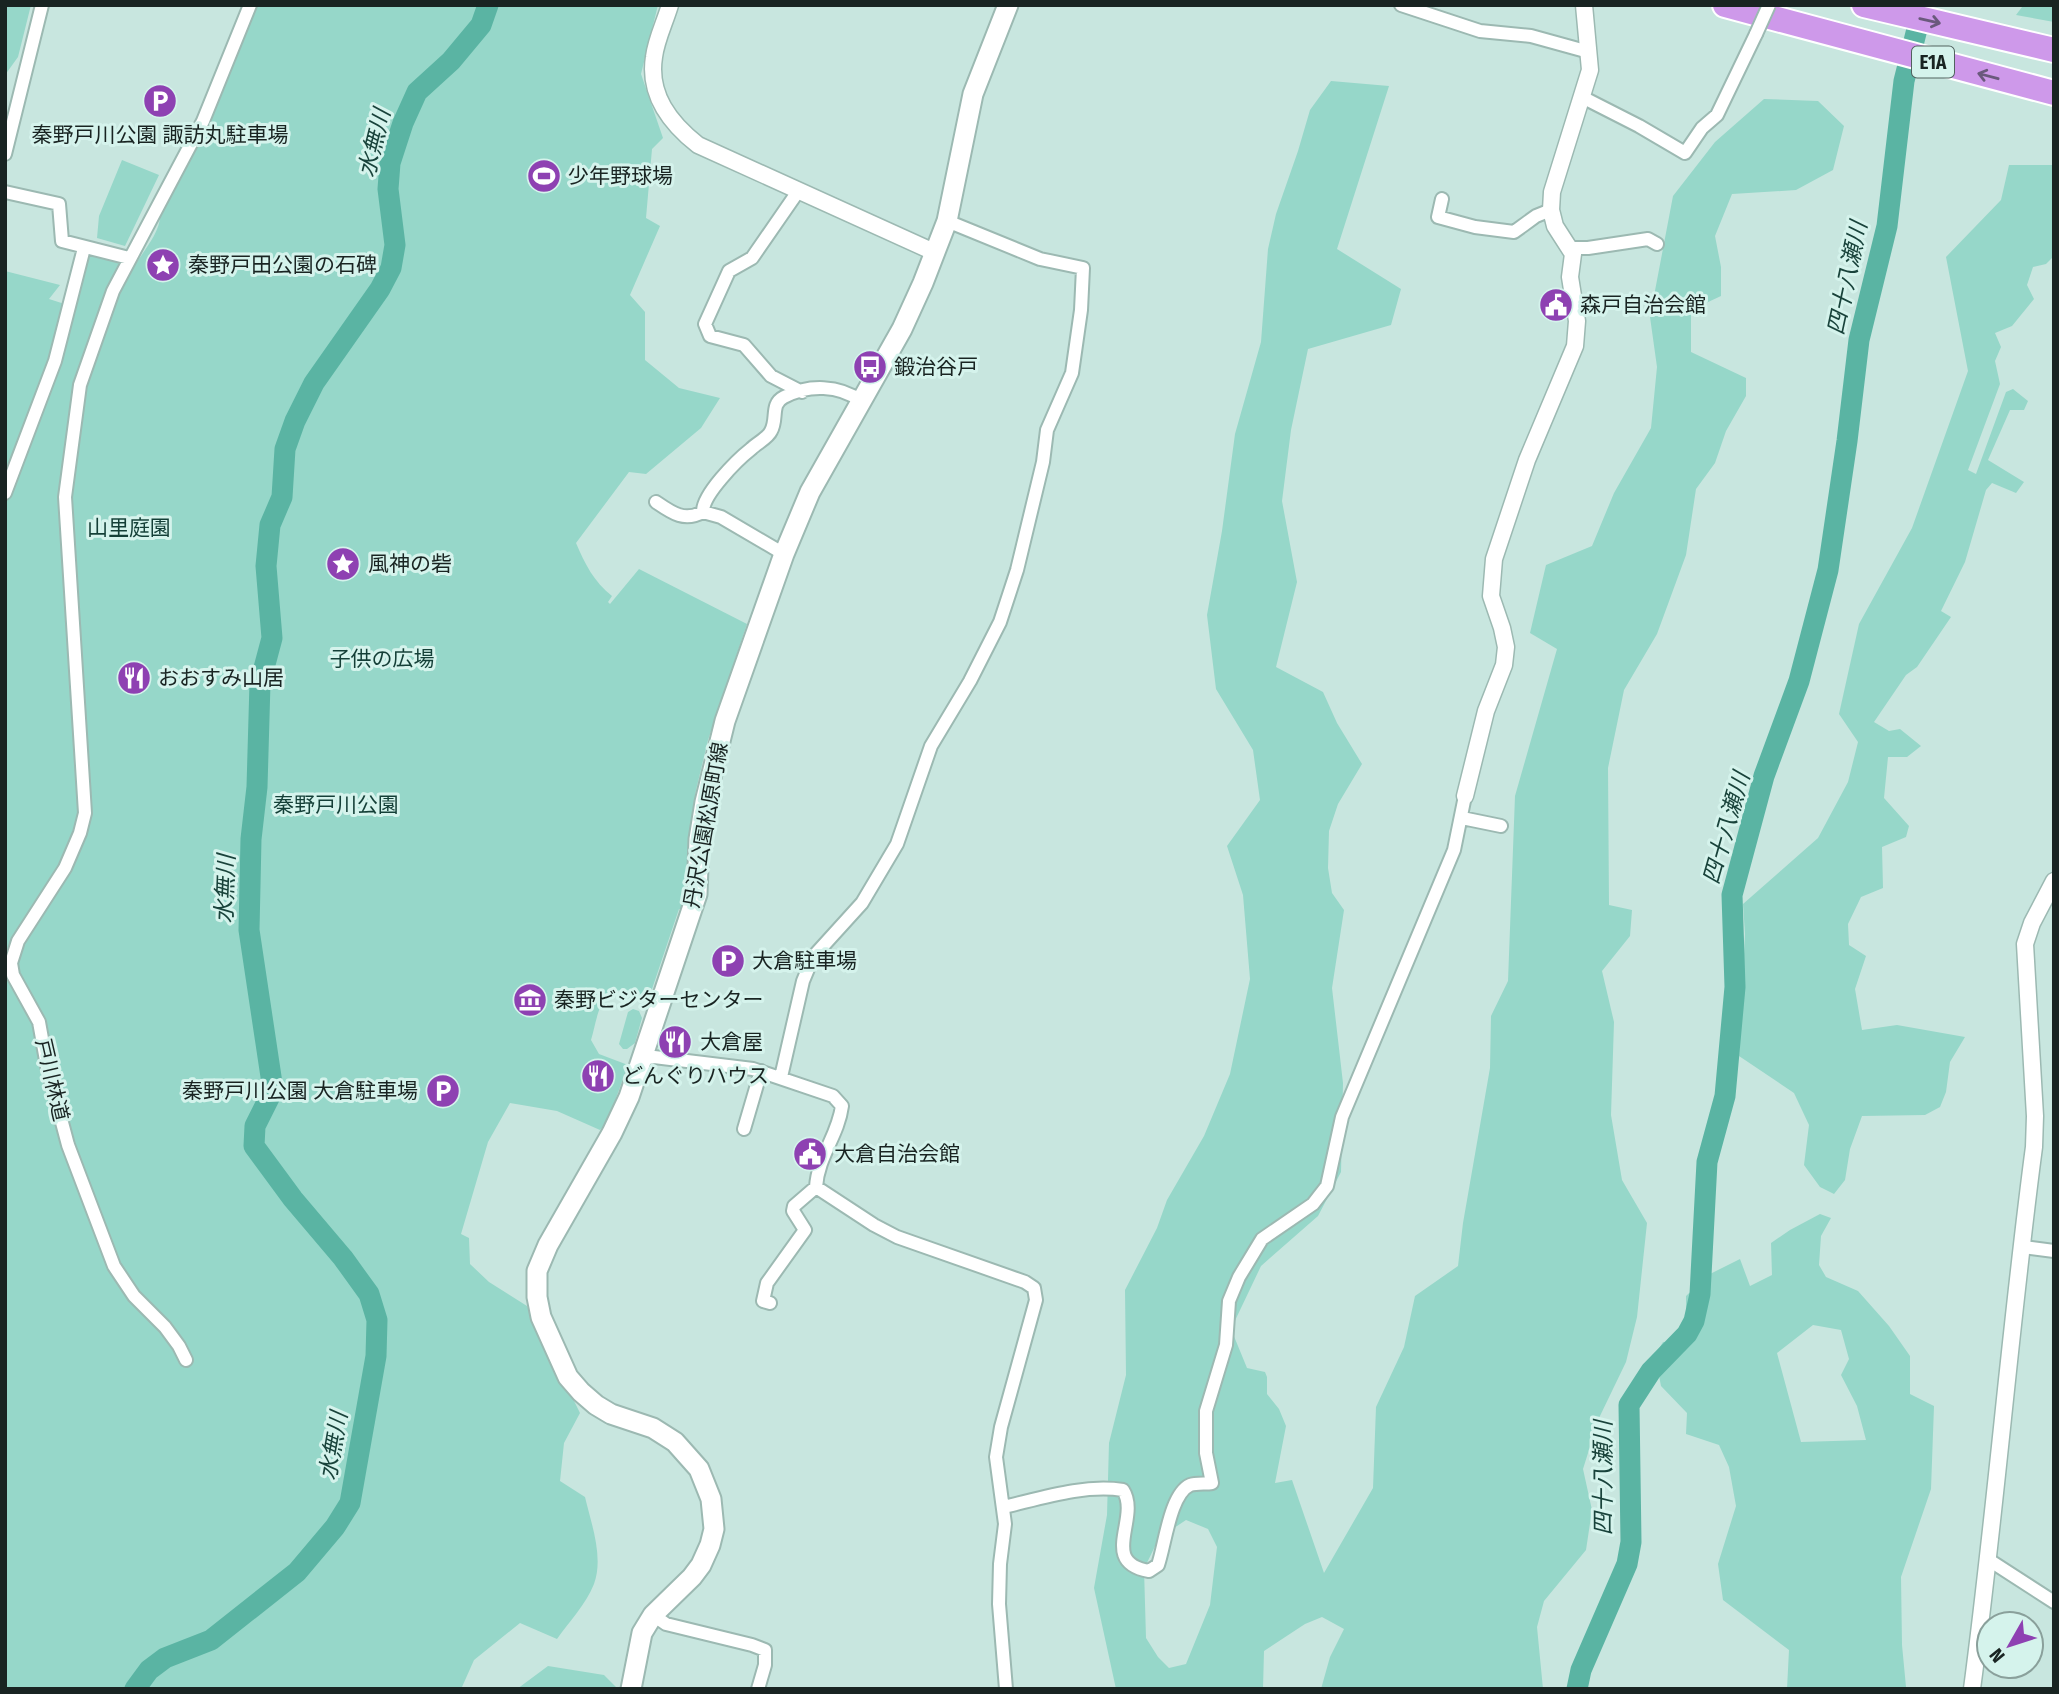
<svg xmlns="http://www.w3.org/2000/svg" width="2059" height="1694" font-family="'Fira Sans Condensed','Noto Sans JP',sans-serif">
<rect width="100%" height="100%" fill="#c8e6df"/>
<path fill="#96d7c9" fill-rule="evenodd" d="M 5,5 L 31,5 L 18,57 L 5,75 Z
M 256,5 L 658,5 L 641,74 L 663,138 L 652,149 L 646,218 L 660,226 L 630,295 L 645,312 L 645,360 L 679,388 L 720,398 L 701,428 L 646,474 L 629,472 L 576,543 C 585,564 594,582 612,596 L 608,602 L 610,604 L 639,569 L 747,624 L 708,740 L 696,790 L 689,838 L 694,840 L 687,911 L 679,909 L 650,995 L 637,996 L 621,990 C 598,993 597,1021 591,1040 L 599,1054 L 628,1065 L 607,1123 L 600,1130 L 557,1111 L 510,1103 L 488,1142 L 461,1234 L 469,1238 L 470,1264 L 489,1282 L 527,1306 L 580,1413 L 564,1443 L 560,1481 L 585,1497 C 591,1523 604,1557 594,1584 C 586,1604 569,1622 557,1639 L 520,1623 L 474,1660 L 462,1687 L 455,1689 L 5,1689 L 5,271 L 60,285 L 49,299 L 74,307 L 87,252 L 136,263 C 145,250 161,230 160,215 L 203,134 Z
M 2054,5 L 2054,22 L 2016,15 L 2022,7 Z
M 1331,81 L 1389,86 L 1337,249 L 1401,289 L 1391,325 L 1308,349 L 1291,430 L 1282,501 L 1297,582 L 1276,667 L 1323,692 L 1337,723 L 1362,764 L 1338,804 L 1329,831 L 1328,868 L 1332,893 L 1344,910 L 1332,988 L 1343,1083 L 1341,1172 L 1318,1216 L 1261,1266 L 1231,1329 L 1247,1368 L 1265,1372 L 1267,1377 L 1267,1394 L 1279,1409 L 1286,1426 L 1275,1483 L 1292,1480 L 1324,1573 L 1373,1488 L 1376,1407 L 1404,1347 L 1415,1296 L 1458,1266 L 1463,1223 L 1490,1068 L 1491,1016 L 1508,981 L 1515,796 L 1557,649 L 1530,633 L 1546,565 L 1592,546 L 1614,493 L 1651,428 L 1657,367 L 1650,317 L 1673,196 L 1715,142 L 1764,99 L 1818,101 L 1844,126 L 1833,170 L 1796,190 L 1732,194 L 1715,236 L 1721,267 L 1721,296 L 1691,310 L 1691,352 L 1746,378 L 1746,396 L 1726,431 L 1715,463 L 1696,489 L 1686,555 L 1657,634 L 1624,690 L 1608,768 L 1609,905 L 1632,910 L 1630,936 L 1602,971 L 1614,1022 L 1611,1115 L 1622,1180 L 1647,1223 L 1637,1317 L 1626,1362 L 1599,1418 L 1583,1469 L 1592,1510 L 1586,1550 L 1544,1601 L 1537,1627 L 1543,1689 L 1321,1689 L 1330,1657 L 1344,1629 L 1322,1617 L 1305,1624 L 1264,1651 L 1263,1689 L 1116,1689 L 1094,1588 L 1107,1515 L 1109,1443 L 1126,1375 L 1125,1290 L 1157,1228 L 1167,1200 L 1204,1136 L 1230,1074 L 1250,979 L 1243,895 L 1227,846 L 1260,800 L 1253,750 L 1216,689 L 1207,615 L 1222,531 L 1235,434 L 1261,342 L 1268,249 L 1276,214 L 1298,151 L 1310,110 ZM 1186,1520 L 1208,1529 L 1217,1547 L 1210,1605 L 1186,1664 L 1169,1668 L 1158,1657 L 1146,1638 L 1144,1569 L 1159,1538 Z
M 122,160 L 159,175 L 125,246 L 97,238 L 99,216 Z
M 2009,165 L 2054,165 L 2054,256 L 2046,264 L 2033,267 L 2027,285 L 2034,299 L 2012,326 L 1995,333 L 2001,347 L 1995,361 L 2000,384 L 1968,470 L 1976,474 L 2006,392 L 2013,389 L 2028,401 L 2024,410 L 2010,410 L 1988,460 L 2024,482 L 2016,493 L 1992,483 L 1986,490 L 1965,562 L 1941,611 L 1951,617 L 1917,667 L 1906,675 L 1874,722 L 1889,731 L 1900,729 L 1921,746 L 1907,757 L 1888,757 L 1884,798 L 1909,826 L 1906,837 L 1882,847 L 1883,888 L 1861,897 L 1848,924 L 1849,945 L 1866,956 L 1855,989 L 1862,1030 L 1897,1025 L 1965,1037 L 1950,1062 L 1946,1092 L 1940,1107 L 1925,1115 L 1862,1116 L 1850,1149 L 1845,1180 L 1834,1194 L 1820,1187 L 1804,1165 L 1809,1125 L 1794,1093 L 1739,1056 L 1745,934 L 1743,904 L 1818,838 L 1848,782 L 1858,742 L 1839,714 L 1859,624 L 1912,528 L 1968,371 L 1946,257 L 2001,200 Z
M 633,1009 L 639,1011 L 642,1018 L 635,1043 L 627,1049 L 623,1049 L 619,1044 L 628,1012 Z
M 1820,1214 L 1831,1218 L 1821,1236 L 1819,1265 L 1826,1277 L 1858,1291 L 1889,1326 L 1910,1356 L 1910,1394 L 1934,1406 L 1931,1489 L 1901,1577 L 1902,1645 L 1906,1687 L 1909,1689 L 1787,1689 L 1789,1650 L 1723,1600 L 1718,1564 L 1736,1506 L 1729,1467 L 1719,1445 L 1686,1434 L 1687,1413 L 1661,1386 L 1655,1355 L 1663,1342 L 1687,1341 L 1695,1333 L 1686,1313 L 1686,1296 L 1708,1275 L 1740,1259 L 1750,1286 L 1772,1275 L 1771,1243 L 1790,1230 ZM 1813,1325 L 1841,1330 L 1849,1359 L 1841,1375 L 1857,1406 L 1866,1440 L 1801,1442 L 1777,1353 Z
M 548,1666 L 604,1675 L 618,1689 L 517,1689 Z"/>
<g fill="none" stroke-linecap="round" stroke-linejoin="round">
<path stroke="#5ab4a3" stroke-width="21" d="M 135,1689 L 149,1670 L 165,1658 L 211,1640 L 297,1572 L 335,1527 L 350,1503 L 376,1356 L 377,1320 L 369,1294 L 343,1258 L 293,1199 L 254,1146 L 255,1126 L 273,1090 L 249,930 L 251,839 L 257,787 L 260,683 L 272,638 L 266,566 L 270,525 L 282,497 L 285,449 L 295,421 L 314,383 L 380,289 L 391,268 L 395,245 L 388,189 L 390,163 L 403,123 L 417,92 L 451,61 L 481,25 L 488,5
M 1577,1689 L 1581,1670 L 1627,1564 L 1631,1542 L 1629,1405 L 1651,1371 L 1687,1334 L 1694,1321 L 1700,1294 L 1707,1162 L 1725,1096 L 1735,987 L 1732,895 L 1764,776 L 1799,681 L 1828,570 L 1847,441 L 1859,340 L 1887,226 L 1904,81 L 1923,5"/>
<g stroke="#9cb9b2" stroke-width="16">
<path id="minor" d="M 1401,5 L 1480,31 L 1531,36 L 1589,52
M 1582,97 L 1639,126 L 1685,153 L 1702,128 L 1717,115 L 1756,34
M 5,154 L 42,5
M 799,190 L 752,258 L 729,271 L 705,324 L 710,336 L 744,345 L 771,376 L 802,392
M 5,192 L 59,204 L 62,241 L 129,258
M 1442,199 L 1438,217 L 1475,227 L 1514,232 L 1536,216 L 1551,210
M 1571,248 L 1588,248 L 1648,239 L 1657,244
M 5,493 L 55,361 L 84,248
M 656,502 C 672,513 684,522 703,512 L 721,517 L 784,554
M 703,512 C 702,495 737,460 751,449 C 757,443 768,438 771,431 C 778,419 770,404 784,397 C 809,384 839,385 861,401
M 1462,818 L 1501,826
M 642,1059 L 654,1057 L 753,1069 L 833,1096 L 842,1106 C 838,1136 818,1156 816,1187 L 794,1206 L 793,1211 L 805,1230 L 767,1283 L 763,1301 L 770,1303
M 781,1077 L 803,981 L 813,957 L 862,903 L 897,844 L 931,746 L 970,681 L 1000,622 L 1017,570 L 1043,462 L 1047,430 L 1072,373 L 1081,310 L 1083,268 L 1040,259 L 947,221
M 744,1129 L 761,1071
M 816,1187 L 874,1225 L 897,1237 L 1025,1282 L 1034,1288 L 1036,1300 L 1001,1427 L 996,1457 L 1005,1524 L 1000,1564 L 999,1604 L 1006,1689
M 2023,1247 L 2054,1251
M 186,1360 L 179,1346 L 165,1327 L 134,1296 L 114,1266 L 68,1145 L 47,1066 L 39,1022 L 13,975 L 11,963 L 18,941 L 65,868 L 80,833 L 85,813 L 65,497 L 80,385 L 113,291 L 203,121 L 250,5
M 1004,1507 C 1042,1498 1084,1484 1123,1490 C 1141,1518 1098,1562 1149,1571 L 1158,1565 C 1165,1545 1170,1494 1190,1485 C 1196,1483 1206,1484 1212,1483 L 1206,1453 L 1206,1411 L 1226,1345 L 1229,1301 L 1239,1277 L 1262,1239 L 1313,1204 L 1327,1186 L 1342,1117 L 1454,850 L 1465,796
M 1989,1560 L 2054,1602
M 653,1615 L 666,1624 L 752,1645 L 765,1650 L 765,1665 L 758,1689"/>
</g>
<g stroke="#9cb9b2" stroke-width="19">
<path id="tertiary" d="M 670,5 C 665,22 656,40 654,57 C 648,95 670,123 698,145 L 934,252
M 1465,796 L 1486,711 L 1504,665 L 1506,647 L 1502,628 L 1491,596 L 1494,559 L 1527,460 L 1575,346 L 1577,321 L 1570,277 L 1573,254 L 1555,226 L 1551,210 L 1552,192 L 1590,70 L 1584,5
M 1972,1689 C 1996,1509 2010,1327 2034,1147 L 2035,1116 L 2025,944 L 2032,923 L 2054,881"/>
</g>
<g stroke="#9cb9b2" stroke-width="23">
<path id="secondary" d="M 631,1689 L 642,1633 L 653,1615 L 692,1577 L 701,1565 L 710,1545 L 714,1529 L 711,1499 L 699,1469 L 675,1442 L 653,1428 L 611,1414 L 596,1405 L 581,1392 L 568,1377 L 541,1317 L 537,1297 L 537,1271 L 548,1245 L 612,1133 L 629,1097 L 697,894 L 699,839 L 705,802 L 725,721 L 784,554 L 810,492 L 902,329 L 923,283 L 947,221 L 973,94 L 1008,5"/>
</g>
<g stroke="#fff" stroke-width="28">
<path id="motorway" d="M 1725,5 L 2054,93
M 1864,5 L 2054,50"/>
</g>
<use href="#minor" stroke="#fff" stroke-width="12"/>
<use href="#tertiary" stroke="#fff" stroke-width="16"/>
<use href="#secondary" stroke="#fff" stroke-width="19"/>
<use href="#motorway" stroke="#ce99ea" stroke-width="24"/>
<g stroke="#9cb9b2" stroke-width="16" stroke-linecap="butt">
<path id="minor-bridge" d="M 1756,34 L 1769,5"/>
</g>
<use href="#minor-bridge" stroke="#fff" stroke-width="12"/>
</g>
<defs><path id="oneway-shaft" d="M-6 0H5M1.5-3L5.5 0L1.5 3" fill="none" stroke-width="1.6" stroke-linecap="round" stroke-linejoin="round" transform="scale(1.75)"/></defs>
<g stroke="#6a597c">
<use href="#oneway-shaft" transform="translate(1930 21) rotate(13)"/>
<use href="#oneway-shaft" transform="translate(1988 76) rotate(-165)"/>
</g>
<defs>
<g id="parking-disc" transform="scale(1.75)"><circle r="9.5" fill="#8e41b2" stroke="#d5f3ec"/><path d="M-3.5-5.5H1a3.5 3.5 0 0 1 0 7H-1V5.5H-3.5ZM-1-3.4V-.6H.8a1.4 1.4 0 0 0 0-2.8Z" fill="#fff"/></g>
<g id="stadium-disc" transform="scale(1.75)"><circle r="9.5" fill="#8e41b2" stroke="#d5f3ec"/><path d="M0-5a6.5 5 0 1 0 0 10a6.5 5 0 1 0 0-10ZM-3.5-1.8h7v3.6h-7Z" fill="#fff"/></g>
<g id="sight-disc" transform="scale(1.75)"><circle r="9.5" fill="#8e41b2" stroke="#d5f3ec"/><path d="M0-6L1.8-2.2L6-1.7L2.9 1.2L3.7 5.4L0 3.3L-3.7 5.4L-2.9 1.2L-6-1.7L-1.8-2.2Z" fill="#fff"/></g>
<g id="civic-disc" transform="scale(1.75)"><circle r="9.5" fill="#8e41b2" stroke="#d5f3ec"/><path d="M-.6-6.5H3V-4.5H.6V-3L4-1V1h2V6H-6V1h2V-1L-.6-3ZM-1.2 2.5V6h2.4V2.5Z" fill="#fff"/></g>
<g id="bus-disc" transform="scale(1.75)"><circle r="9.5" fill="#8e41b2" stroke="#d5f3ec"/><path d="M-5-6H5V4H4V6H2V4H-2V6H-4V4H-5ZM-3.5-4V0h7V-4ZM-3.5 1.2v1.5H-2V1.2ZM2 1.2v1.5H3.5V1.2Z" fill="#fff"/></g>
<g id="restaurant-disc" transform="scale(1.75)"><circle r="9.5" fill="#8e41b2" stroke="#d5f3ec"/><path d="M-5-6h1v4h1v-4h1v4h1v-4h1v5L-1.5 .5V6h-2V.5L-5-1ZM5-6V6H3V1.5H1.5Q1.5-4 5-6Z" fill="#fff"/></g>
<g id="museum-disc" transform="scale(1.75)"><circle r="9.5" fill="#8e41b2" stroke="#d5f3ec"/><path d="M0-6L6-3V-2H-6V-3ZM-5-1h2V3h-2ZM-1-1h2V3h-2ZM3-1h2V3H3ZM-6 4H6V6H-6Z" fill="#fff"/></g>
</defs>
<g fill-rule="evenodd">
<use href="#parking-disc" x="160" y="101"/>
<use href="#stadium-disc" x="544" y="176"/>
<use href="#sight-disc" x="163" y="265"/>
<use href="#civic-disc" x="1556" y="305"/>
<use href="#bus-disc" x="870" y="367"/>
<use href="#sight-disc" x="343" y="564"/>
<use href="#restaurant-disc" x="134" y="678"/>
<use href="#parking-disc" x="728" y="961"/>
<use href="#museum-disc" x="530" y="1000"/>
<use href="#restaurant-disc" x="675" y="1042"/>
<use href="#restaurant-disc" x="598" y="1076"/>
<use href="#parking-disc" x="443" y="1091"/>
<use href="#civic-disc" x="810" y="1154"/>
</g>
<g text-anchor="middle" stroke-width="6" stroke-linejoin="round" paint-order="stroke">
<rect fill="#d5f3ec" stroke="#51625f" stroke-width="2" x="1912" y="46.5" width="42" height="31" rx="5"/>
<g font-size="19" font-weight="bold" fill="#192422">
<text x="1933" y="69">E1A</text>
</g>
<g font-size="21" fill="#192422" stroke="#d5f3ec" text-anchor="start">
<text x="160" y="142" text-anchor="middle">秦野戸川公園 諏訪丸駐車場</text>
<text x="568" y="183">少年野球場</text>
<text x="188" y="272">秦野戸田公園の石碑</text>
<text x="1580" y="312">森戸自治会館</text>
<text x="894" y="374">鍛治谷戸</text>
<text x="368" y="571">風神の砦</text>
<text x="158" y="685">おおすみ山居</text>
<text x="752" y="968">大倉駐車場</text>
<text x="554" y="1007">秦野ビジターセンター</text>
<text x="700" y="1049">大倉屋</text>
<text x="622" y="1083">どんぐりハウス</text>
<text x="418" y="1098" text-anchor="end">秦野戸川公園 大倉駐車場</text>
<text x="834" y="1161">大倉自治会館</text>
</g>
<g font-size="21" fill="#143f37" stroke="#d5f3ec">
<text x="129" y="535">山里庭園</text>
<text x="382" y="666">子供の広場</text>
<text x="336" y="812">秦野戸川公園</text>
</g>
<g font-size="21" fill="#192422" stroke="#d5f3ec">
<text transform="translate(706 825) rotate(-80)" y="7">丹沢公園松原町線</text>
<text transform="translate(52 1080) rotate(77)" y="7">戸川林道</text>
</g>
<g font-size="23" font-style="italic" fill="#19433b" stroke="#d5f3ec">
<text transform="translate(374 143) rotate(-76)" y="8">水無川</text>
<text transform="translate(1847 278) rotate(-78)" y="8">四十八瀬川</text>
<text transform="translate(1726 828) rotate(-74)" y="8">四十八瀬川</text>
<text transform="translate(225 889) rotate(-88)" y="8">水無川</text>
<text transform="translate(333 1446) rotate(-80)" y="8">水無川</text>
<text transform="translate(1603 1478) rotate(-90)" y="8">四十八瀬川</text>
</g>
</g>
<rect width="2059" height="1694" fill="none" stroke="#192422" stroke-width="14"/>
<g transform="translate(2010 1645) rotate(231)"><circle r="33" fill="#d5f3ec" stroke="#8aa09b" stroke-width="2"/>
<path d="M0-5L12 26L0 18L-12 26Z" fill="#8e41b2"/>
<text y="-10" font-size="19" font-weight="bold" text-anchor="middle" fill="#192422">N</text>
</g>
</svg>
